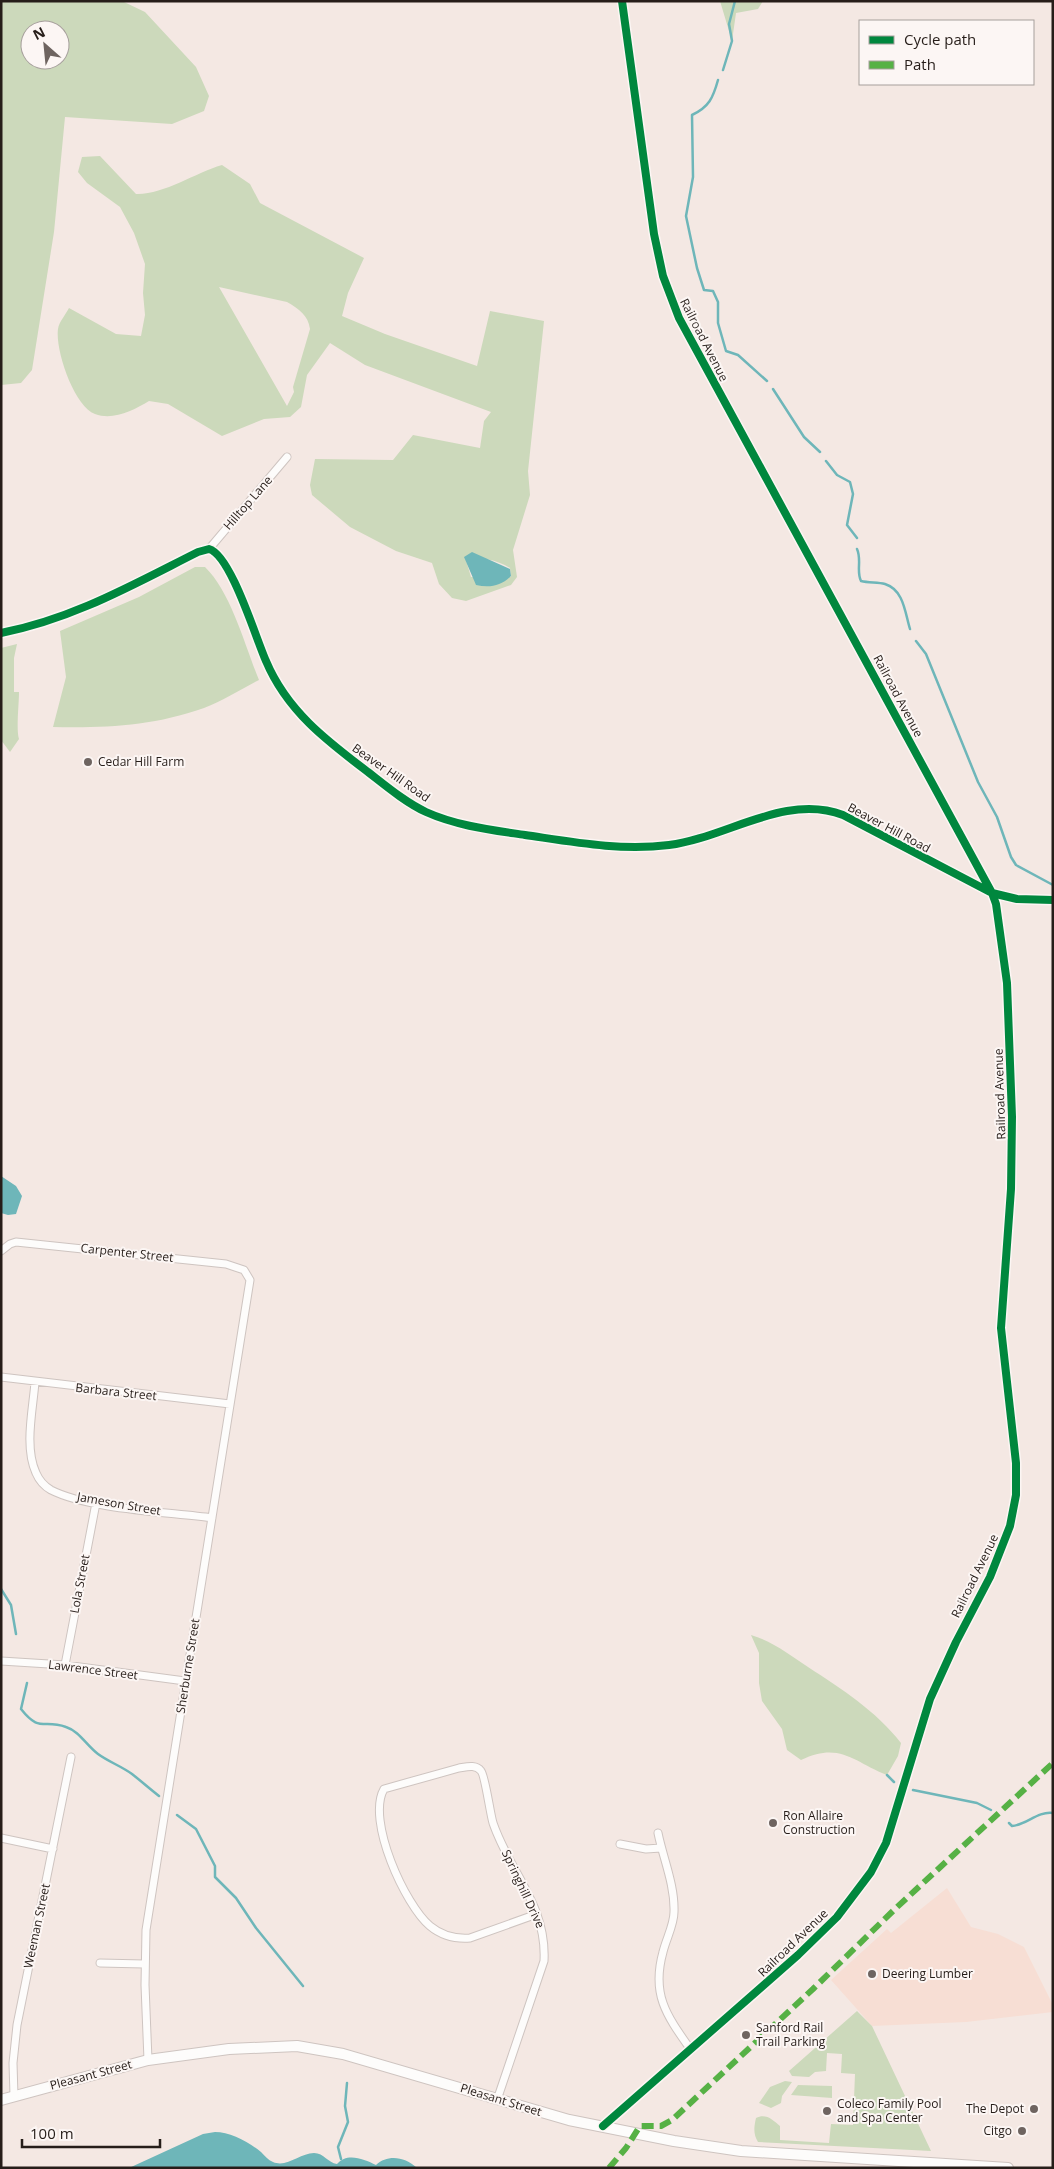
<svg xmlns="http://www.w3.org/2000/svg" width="1054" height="2169" font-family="'Open Sans',sans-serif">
<rect width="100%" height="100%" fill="#f4e8e3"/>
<path fill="#f7ded4" d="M 947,1888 L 971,1927 L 998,1934 L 1024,1947 L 1053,2005 L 1053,2012 L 966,2022 L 872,2026 L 831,1980 L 887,1929 L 891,1933 Z"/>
<path fill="#ccd9bb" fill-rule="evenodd" d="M 1,1 L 122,1 L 145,12 L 196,67 L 209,96 L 204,111 L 172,124 L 65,117 L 54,232 L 32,370 L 21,383 L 1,385 ZM 30,30 L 60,30 L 60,60 L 30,60 Z
M 720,1 L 763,1 L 758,9 L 736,13 L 732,41 Z
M 100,156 L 136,194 C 163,195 195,173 222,165 L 250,184 L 260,203 L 364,258 L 348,293 L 342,316 L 385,334 L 477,366 L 490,311 L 544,321 L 528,471 L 530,495 L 513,550 L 517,577 L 511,585 L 466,601 L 452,598 L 439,584 L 432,563 L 396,551 L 350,527 L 312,495 L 310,485 L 315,459 L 393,460 L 413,435 L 480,448 L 484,421 L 491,412 L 365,365 L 330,343 L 307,375 L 301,407 L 290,417 L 264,419 L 222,436 L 168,404 L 149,401 C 134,410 113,421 95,414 C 74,406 55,350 58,329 C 59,322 66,314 69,308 L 116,334 L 141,336 L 145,315 L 143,293 L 145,264 L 134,233 L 120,207 L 87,183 L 78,172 L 82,157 ZM 219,287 L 287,302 C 299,309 308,315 310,329 L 293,387 L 294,392 L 287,406 ZM 465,557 C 481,558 496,559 510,568 L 511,577 L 471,577 Z
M 195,567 L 205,567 C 231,592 245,646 259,680 C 241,689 223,701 204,708 C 153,726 107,728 53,727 L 66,677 L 60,631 L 139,597 Z
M 17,644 L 14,658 L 14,692 L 19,692 C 19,704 16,730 19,739 L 10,752 L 1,740 L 1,648 Z
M 751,1635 C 772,1641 790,1655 808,1667 C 842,1689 876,1711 901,1743 L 898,1756 L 887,1775 C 854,1762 840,1741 801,1760 L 787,1750 L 782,1729 L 762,1701 L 759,1683 L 759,1653 Z
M 857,2011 L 872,2026 L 931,2151 L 758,2142 C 753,2134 754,2127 756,2118 C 766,2113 773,2120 780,2126 L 780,2140 L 829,2143 L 831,2124 L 853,2125 L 855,2074 L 841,2073 L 842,2054 L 827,2053 L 826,2071 L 815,2072 L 809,2077 L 792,2076 L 789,2071 Z
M 785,2081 L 792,2082 L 782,2096 L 781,2103 L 771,2108 L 759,2103 L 770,2087 Z
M 798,2085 L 832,2086 L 832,2098 L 791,2095 Z"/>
<path fill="#6eb6b9" d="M 472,552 L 510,569 L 511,576 C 501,586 490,588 476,585 L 464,557 Z
M 1,1176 L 16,1186 L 22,1196 L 16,1214 L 8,1215 L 1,1213 Z
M 215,2132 C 230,2132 249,2142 261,2152 C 265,2156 268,2160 273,2162 C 287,2168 300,2153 314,2153 C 324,2153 328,2163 337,2164 C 347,2152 364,2159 376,2165 C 388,2154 405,2157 417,2168 L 129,2168 L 203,2134 Z"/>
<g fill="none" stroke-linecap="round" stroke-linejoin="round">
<path stroke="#6eb6b9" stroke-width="2.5" d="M 723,70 L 732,41 L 729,24 L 735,1
M 718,80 C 713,98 709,107 692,115 L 693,177 L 686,216 L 697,268 L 704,290 L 713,291 L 718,302 L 718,323 L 726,351 L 738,355 L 767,381
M 773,389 L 804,437 L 820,452
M 826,461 L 837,475 L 850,482 L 853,494 L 847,525 L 857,538
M 857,549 C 862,560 856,571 861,581 C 869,583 878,582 885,584 C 904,590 905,613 910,629
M 916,641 L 926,654 L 978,782 L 997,817 L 1011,857 L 1016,865 L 1053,885
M 1,1589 L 11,1605 L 16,1634
M 27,1683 L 21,1709 C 40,1733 43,1719 66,1727 C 79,1731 87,1746 98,1754 C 109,1762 121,1766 132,1774 C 141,1781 150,1789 159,1796
M 887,1775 L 894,1782
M 913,1790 L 977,1803 L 991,1810
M 177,1815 L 196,1829 L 215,1866 L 215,1877 L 236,1898 L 256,1928 L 303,1986
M 1009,1823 L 1012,1826 C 1027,1825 1037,1811 1053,1813
M 341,2159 L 338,2147 L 348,2122 L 345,2106 L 347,2083"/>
<g stroke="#cec4c0" stroke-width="9">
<path id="minor" d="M 209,549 L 287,457
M 1,633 C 73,619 134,584 198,552 L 209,549 C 231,555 256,639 266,661 C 287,711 327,741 368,772 C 386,786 405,802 426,812 C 457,826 492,830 525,835 C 573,842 620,851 669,845 C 726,838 785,793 843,815 L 992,893 L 1017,899 L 1053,900
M 1,1251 L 10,1244 L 16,1242 L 226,1264 L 244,1270 L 250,1280 L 146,1930 L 145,1985 L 148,2060
M 1,1377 L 230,1404
M 35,1382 C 33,1409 24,1447 36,1473 C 39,1480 44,1486 51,1490 C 88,1509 168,1512 212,1518
M 1,1661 L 65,1665 L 185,1681
M 65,1665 L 96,1503
M 658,1833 C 663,1858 675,1885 674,1912 C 674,1925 666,1939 663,1952 C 651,1995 667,2016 691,2050
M 1,1838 L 53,1849
M 620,1844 L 646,1849 L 661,1848
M 100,1963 L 144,1964
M 14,2096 L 13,2063 L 17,2025 L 71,1757
M 497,2100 L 544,1961 C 547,1905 510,1873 493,1823 C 490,1813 485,1775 481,1771 C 476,1764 466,1767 459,1768 L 384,1789 C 366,1820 405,1905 430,1926 C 442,1936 456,1939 470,1938 L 537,1914
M 603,2126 L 798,1955 L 837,1917 L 871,1872 L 886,1843 L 930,1699 L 956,1642 L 990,1577 L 1010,1526 L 1016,1495 L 1016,1463 L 1001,1328 L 1011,1189 L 1012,1117 L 1007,983 L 996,904 L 992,893 L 679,318 L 663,276 L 654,234 L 622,1"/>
</g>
<g stroke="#cec4c0" stroke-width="12">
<path id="secondary" d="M 1,2100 L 148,2060 L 229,2049 L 297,2046 L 343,2054 L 569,2120 L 674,2141 L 741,2151 L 1008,2168"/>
</g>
<use href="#minor" stroke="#fdfcfb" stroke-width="7"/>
<use href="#secondary" stroke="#fdfcfb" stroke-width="10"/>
<path stroke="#56b145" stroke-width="6" stroke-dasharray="12 6" stroke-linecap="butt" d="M 609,2168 L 626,2148 L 640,2126 L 661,2126 L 672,2120 L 813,1989 L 896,1908 L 1053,1763"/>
<g stroke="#fcf6f4" stroke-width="11">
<path id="cycleway" d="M 1,633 C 73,619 134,584 198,552 L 209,549 C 231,555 256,639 266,661 C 287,711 327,741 368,772 C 386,786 405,802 426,812 C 457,826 492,830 525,835 C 573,842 620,851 669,845 C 726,838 785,793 843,815 L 992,893 L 1017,899 L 1053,900
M 603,2126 L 798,1955 L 837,1917 L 871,1872 L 886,1843 L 930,1699 L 956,1642 L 990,1577 L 1010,1526 L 1016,1495 L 1016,1463 L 1001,1328 L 1011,1189 L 1012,1117 L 1007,983 L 996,904 L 992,893 L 679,318 L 663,276 L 654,234 L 622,1"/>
</g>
<use href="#cycleway" stroke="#00873e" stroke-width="8"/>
</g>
<g fill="#6e6460" stroke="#fcf6f4" stroke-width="2">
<circle cx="88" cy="762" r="5"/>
<circle cx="773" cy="1823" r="5"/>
<circle cx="872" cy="1974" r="5"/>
<circle cx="746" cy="2035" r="5"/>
<circle cx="1034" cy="2109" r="5"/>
<circle cx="827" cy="2111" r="5"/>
<circle cx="1022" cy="2131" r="5"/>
</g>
<g text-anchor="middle" stroke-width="4" stroke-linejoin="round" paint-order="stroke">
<g font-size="12" fill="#261d19" stroke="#fcf6f4">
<text transform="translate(704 340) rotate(63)" y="4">Railroad Avenue</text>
<text transform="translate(248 503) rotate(-49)" y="4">Hilltop Lane</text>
<text transform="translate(898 696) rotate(62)" y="4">Railroad Avenue</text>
<text transform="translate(391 773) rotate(35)" y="4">Beaver Hill Road</text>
<text transform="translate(889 828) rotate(28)" y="4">Beaver Hill Road</text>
<text transform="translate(1000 1094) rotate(-92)" y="4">Railroad Avenue</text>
<text transform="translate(127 1253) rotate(6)" y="4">Carpenter Street</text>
<text transform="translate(116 1392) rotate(6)" y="4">Barbara Street</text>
<text transform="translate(119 1504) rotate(10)" y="4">Jameson Street</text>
<text transform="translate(975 1576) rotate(-64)" y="4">Railroad Avenue</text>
<text transform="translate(80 1584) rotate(-79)" y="4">Lola Street</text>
<text transform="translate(188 1666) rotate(-81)" y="4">Sherburne Street</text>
<text transform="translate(93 1670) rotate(7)" y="4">Lawrence Street</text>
<text transform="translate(523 1889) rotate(65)" y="4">Springhill Drive</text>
<text transform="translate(37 1926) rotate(-78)" y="4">Weeman Street</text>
<text transform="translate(793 1943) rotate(-44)" y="4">Railroad Avenue</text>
<text transform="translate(91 2075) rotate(-15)" y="4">Pleasant Street</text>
<text transform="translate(501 2100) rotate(17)" y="4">Pleasant Street</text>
</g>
<g font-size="12" fill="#261d19" stroke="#fcf6f4" text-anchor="start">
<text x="98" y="766">Cedar Hill Farm</text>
<text x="783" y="1820">Ron Allaire<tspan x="783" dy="14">Construction</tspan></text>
<text x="882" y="1978">Deering Lumber</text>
<text x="756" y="2032">Sanford Rail<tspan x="756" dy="14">Trail Parking</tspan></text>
<text x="837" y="2108">Coleco Family Pool<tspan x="837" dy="14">and Spa Center</tspan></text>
<text x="1024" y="2113" text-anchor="end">The Depot</text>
<text x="1012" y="2135" text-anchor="end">Citgo</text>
</g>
</g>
<rect width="1054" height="2169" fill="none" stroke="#261d19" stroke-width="5"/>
<rect x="859" y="20" width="175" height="65" fill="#fcf6f4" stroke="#a69f9c"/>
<rect x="869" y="36" width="25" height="8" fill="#00873e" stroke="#a69f9c"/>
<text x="904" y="45" font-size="15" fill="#261d19">Cycle path</text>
<rect x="869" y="61" width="25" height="8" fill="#56b145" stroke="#a69f9c"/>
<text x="904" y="70" font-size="15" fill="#261d19">Path</text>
<g transform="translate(45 45) rotate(333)"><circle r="24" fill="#fcf6f4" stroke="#a69f9c"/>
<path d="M0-4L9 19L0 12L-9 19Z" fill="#6e6460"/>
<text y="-8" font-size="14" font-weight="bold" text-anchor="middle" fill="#261d19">N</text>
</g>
<path d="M22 2139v8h138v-8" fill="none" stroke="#261d19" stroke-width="2.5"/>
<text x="30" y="2139" font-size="15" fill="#261d19" stroke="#fcf6f4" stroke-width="4" paint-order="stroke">100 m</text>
</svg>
